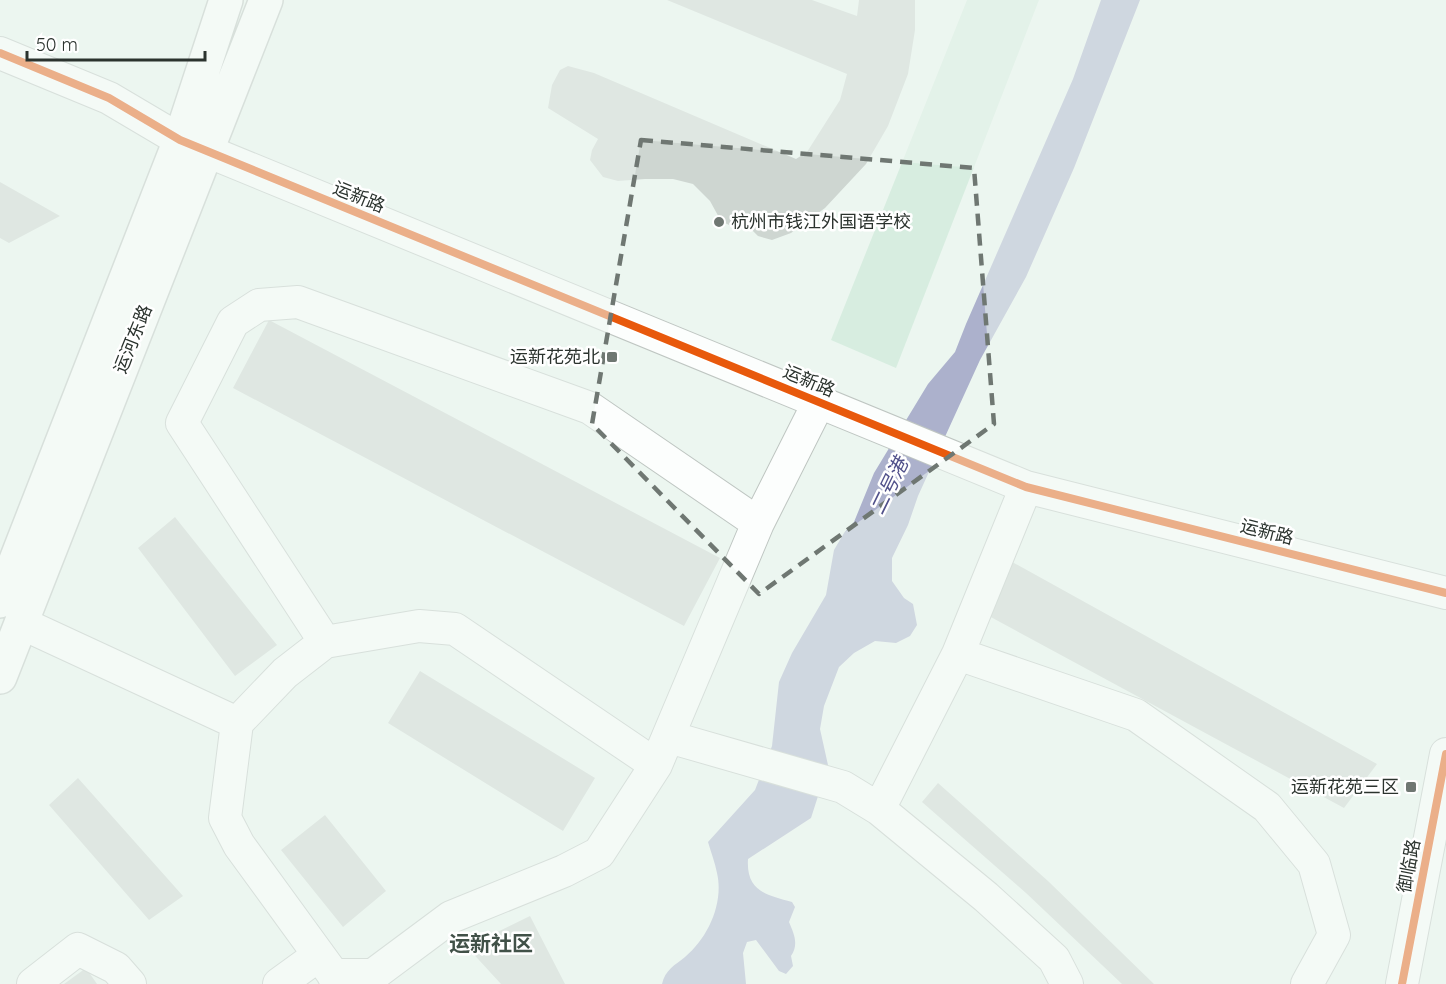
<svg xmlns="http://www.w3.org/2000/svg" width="1446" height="984" font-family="Quicksand,'Noto Sans SC',sans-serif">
<rect width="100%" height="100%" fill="#ecf6f0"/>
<path fill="#d7ede0" d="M 967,0 L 1039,0 L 896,368 L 831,340 Z"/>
<path fill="#acb1cc" d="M 1101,0 L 1140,0 L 1074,168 L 1026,277 L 980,360 L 918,496 L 908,525 L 892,558 L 892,581 L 904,598 L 913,604 L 917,625 L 910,636 L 896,643 L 875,641 L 854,653 L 839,667 L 824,706 L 820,729 L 828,765 L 811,818 L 748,859 C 746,891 766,895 792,902 L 795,907 L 789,922 C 794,934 799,944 791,956 L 793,966 L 786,974 L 779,971 L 756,940 L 747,942 L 743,953 L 746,984 L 662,984 C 665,970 675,965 685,957 C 708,938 724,903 717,873 C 715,863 711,852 708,842 L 755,790 L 772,746 L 779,682 L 792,653 L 826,595 L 834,550 L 844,533 L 854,522 L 874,473 L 928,384 L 955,352 L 966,324 L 1073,79 Z"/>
<path fill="#ced6d1" d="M 667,0 L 812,0 L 857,16 L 859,0 L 915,0 L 915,30 L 908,74 L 888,126 L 866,164 L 825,208 L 791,233 L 772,240 L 758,236 L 751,229 L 735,228 L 721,221 L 710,201 L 693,184 L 673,179 L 645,179 L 618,181 L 603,177 L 590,160 L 592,150 L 598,139 L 548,108 L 552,85 L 560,70 L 568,66 L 594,73 L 796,159 L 807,152 L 840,100 L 847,74 Z
M 0,182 L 60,216 L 9,243 L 0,238 Z
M 269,320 L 720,558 L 684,626 L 233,388 Z
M 175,517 L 277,645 L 235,676 L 138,548 Z
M 1005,558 L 1377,764 L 1344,808 L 987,615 Z
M 420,671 L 595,778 L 563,831 L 388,723 Z
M 78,778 L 183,896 L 149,920 L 49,805 Z
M 938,783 L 1048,881 L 1154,984 L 1122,984 L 1026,893 L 922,802 Z
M 325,815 L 386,891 L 343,927 L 281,850 Z
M 530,916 L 565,984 L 501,984 L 467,947 Z
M 86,968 L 97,984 L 64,984 Z"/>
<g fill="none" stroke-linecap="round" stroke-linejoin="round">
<g stroke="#bfc6c2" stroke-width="34">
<path id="minor" d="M 0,53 L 109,98 L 180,140 L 1026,487 L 1446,593
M 21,623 L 237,723 L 225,818 L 239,845 L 340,984
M 325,642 L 182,423 L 233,322 L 259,305 L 298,302 L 590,408 L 758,523
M 958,654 L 1136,715 L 1267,807 L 1314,864 L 1334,935 L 1307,984
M 237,723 L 285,673 L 325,642 L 419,626 L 455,629 L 656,765
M 669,737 L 843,787 L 879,809 L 986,897 L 1054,959 L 1067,984
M 879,809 L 958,654 L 1026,487
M 333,975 L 373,975 L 451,917 L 564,871 L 599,853 L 656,765 L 758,523 L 819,402
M 33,984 L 78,949 L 116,968 L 130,984
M 279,984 L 319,955
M 1402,984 L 1446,754"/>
</g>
<g stroke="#bfc6c2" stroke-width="36">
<path id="major" d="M 0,601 L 180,140 L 226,0
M 0,677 L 266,0"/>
</g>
<use href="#minor" stroke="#fcfefd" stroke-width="32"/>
<use href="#major" stroke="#fcfefd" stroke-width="33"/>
<g stroke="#fff" stroke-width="11">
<path id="cycleway" d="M 0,53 L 109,98 L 180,140 L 1026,487 L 1446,593
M 1402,984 L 1446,754"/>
</g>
<use href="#cycleway" stroke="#e8590c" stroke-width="8"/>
</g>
<path d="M0 0H1446V984H0ZM 641,140 L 974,168 L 994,424 L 759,594 L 592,424 Z" fill="#ecf6f0" fill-opacity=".55" fill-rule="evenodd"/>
<path fill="none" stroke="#6f7772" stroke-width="4.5" stroke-dasharray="12 8" stroke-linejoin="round" d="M 641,140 L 974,168 L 994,424 L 759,594 L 592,424 Z"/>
<g fill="#6f7772" stroke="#fff" stroke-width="2">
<circle cx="719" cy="222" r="6"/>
<rect x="606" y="351" width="12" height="12" rx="3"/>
<rect x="1405" y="781" width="12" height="12" rx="3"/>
</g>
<g text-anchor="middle" stroke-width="5" stroke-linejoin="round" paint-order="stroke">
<g font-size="18" fill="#2b332e" stroke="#fff">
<text transform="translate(359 197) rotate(22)" y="6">运新路</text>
<text transform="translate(133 339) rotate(-68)" y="6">运河东路</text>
<text transform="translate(809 381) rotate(23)" y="6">运新路</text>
<text transform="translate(1267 532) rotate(14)" y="6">运新路</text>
<text transform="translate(1409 866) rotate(-79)" y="6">御临路</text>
</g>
<g font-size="18" fill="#2b332e" stroke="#fff" text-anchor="end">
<text x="731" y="228" text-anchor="start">杭州市钱江外国语学校</text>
<text x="600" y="363">运新花苑北</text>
<text x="1399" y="793">运新花苑三区</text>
</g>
<g font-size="20" font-style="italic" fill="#50508a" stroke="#fff">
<text transform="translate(889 486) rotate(-64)" y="7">二号港</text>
</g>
<g font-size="21" font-weight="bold" fill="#415148" stroke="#fff">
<text x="491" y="951">运新社区</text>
</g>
</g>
<path d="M27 51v9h178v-9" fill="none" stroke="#2b332e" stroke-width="3"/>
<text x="36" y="51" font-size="18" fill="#2b332e" stroke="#ffffff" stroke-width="4.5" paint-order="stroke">50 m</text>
</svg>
